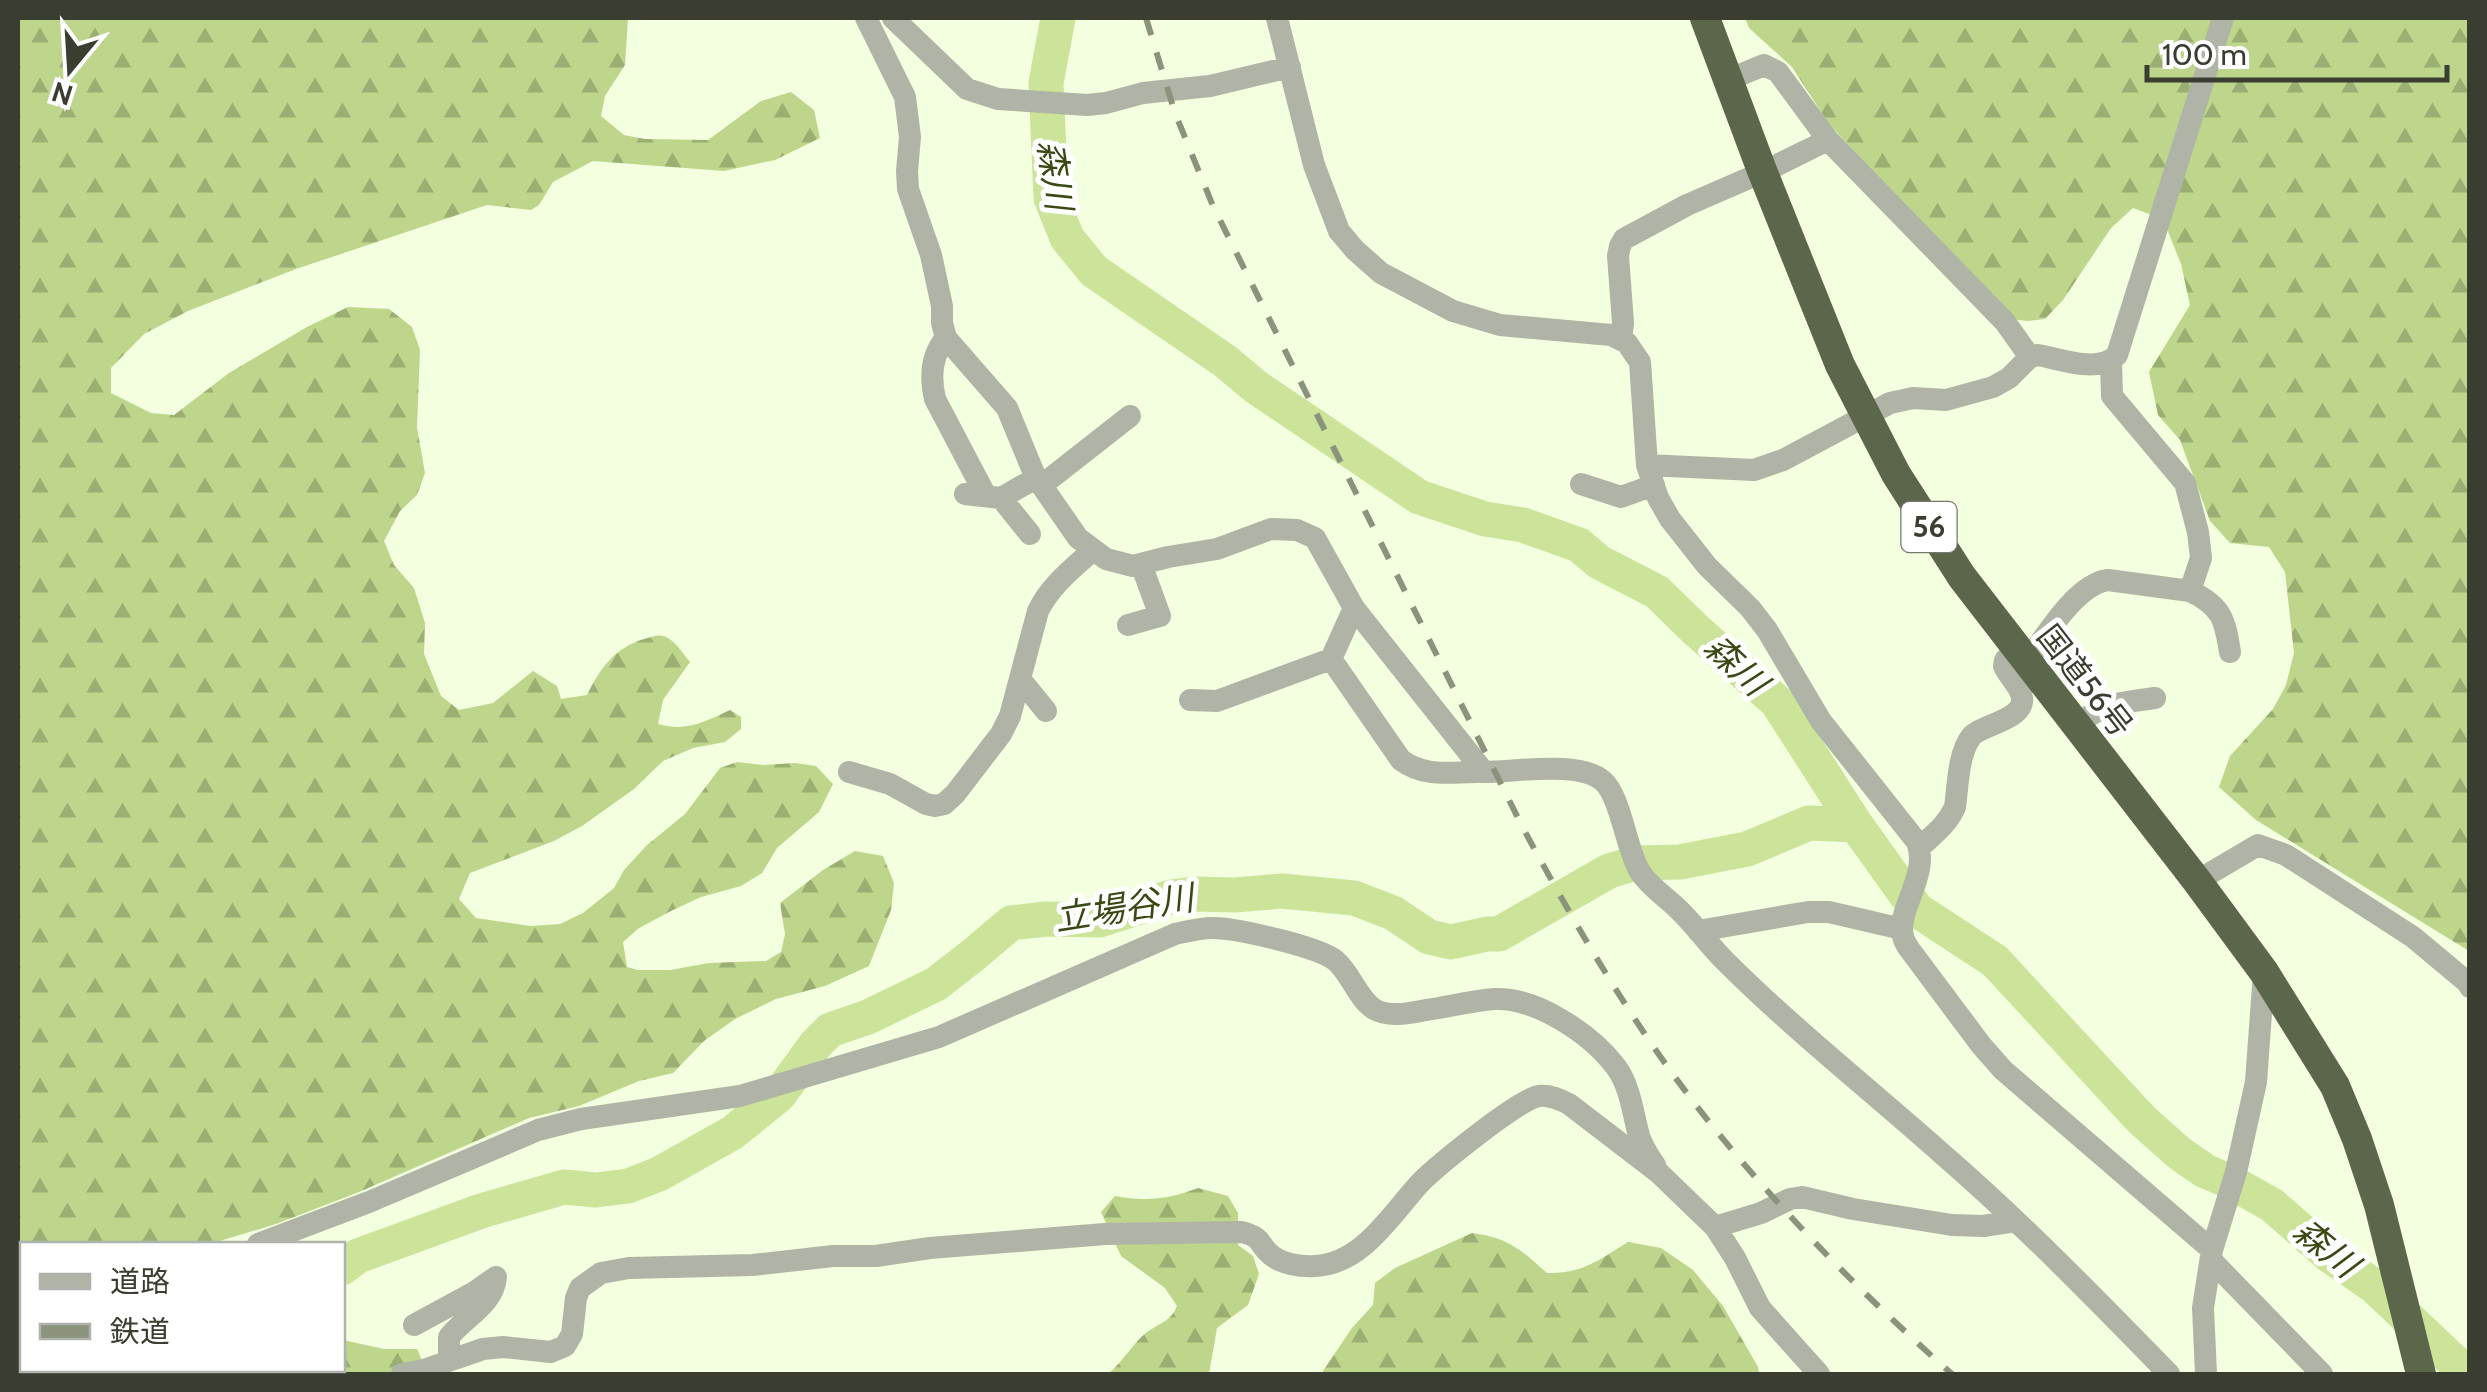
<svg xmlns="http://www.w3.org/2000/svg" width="2487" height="1392" font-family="Cabin,'Noto Sans JP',sans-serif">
<defs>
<pattern id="forest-firs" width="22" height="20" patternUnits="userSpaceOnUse" patternTransform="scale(2.5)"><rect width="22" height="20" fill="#bdd68c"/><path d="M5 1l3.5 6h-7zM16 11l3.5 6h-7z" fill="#9baf73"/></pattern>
</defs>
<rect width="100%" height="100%" fill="#f3ffde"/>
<path fill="url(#forest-firs)" d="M 18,18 L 628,18 L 625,65 L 605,96 L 601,116 L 624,135 L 645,139 L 708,140 L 761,101 L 791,92 L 814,110 L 820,138 L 775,160 L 724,171 L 593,161 L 553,182 L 539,205 L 531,210 L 487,205 L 296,269 L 188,311 L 144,334 L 111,368 L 111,393 L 151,413 L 174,415 L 229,373 L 307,327 L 348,307 L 389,309 L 412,327 L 420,350 L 417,427 L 425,473 L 417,495 L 400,511 L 384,541 L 394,565 L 414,588 L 425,623 L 424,654 L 441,696 L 459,710 L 493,703 L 533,671 L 557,686 L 561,699 L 587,695 C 600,669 614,648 644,639 C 653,637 659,633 668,638 C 677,643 683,654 690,662 L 663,700 L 658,724 C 687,732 704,722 730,710 L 741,717 L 741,729 L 725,742 L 693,748 L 663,761 L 634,789 L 582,826 L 554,841 L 470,873 L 459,899 L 476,918 L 531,926 L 560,924 L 583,913 L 614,888 L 624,870 L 646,846 L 685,814 L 720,768 L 737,762 L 763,765 L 795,763 L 816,766 L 833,784 L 819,812 L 777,848 L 762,873 L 741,886 L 701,897 L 671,911 L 639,928 L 623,942 L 627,967 L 638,970 L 670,970 L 709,963 L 766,961 L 781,952 L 785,934 L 780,903 L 823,870 L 855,851 L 883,856 L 894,883 L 891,910 L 869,966 L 825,986 L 776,999 L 735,1019 L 704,1041 L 673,1073 L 639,1081 L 579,1106 L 529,1118 L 359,1192 L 276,1224 L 210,1244 L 22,1244 L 22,1279 L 18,1279 Z
M 1745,18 L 2469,18 L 2469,951 L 2256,820 L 2219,787 L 2230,756 L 2273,709 L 2286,685 L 2294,653 L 2285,572 L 2269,547 L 2230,543 L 2210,521 L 2180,440 L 2158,415 L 2149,372 L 2190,305 L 2181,264 L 2163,219 L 2133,208 L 2111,228 L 2063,300 L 2045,319 L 2027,321 L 1985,315 L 1938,243 L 1829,124 L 1792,67 L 1749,28 Z
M 1198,1188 L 1228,1196 L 1238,1213 L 1238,1245 L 1253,1256 L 1259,1274 L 1248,1305 L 1217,1328 L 1209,1374 L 1108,1374 C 1123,1362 1132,1344 1147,1332 C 1160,1323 1171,1321 1177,1306 L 1165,1288 L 1121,1256 L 1101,1212 L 1115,1196 C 1145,1202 1170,1199 1198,1188 Z
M 1472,1233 C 1509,1238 1520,1249 1547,1273 C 1582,1274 1599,1260 1628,1242 L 1661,1248 L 1693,1270 L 1723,1306 L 1758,1367 L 1759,1374 L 1321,1374 L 1352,1328 L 1373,1305 L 1375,1283 L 1395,1268 Z
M 343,1340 L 384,1349 L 417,1349 L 428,1374 L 269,1374 L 279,1370 L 342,1370 Z"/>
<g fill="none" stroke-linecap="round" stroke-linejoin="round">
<path stroke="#cbe49a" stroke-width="35" d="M 1058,18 L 1046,83 L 1051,198 L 1067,238 L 1094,271 L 1225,361 L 1256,387 L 1419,497 L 1485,519 L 1523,525 L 1579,545 L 1599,562 L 1657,592 L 1696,630 L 1777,702 L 1856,825 L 1917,910 L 1995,961 L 2141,1119 L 2179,1153 L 2205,1171 L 2231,1182 L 2272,1205 L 2329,1255 L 2374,1286 L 2467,1374
M 342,1268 L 358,1256 L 481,1211 L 564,1187 L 596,1190 L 628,1186 L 659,1174 L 732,1133 L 779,1095 L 816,1044 L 830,1030 L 868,1017 L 936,984 L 972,956 L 1011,923 L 1046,919 L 1099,920 L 1171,897 L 1194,894 L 1235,895 L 1282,891 L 1354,898 L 1393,913 L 1429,937 L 1451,942 L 1487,934 L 1499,934 L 1609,871 L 1636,863 L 1680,862 L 1747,849 L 1809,823 L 1856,825
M 86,1374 L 98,1370"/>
<path stroke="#afb4a6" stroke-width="22" d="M 866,18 L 905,97 L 910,137 L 907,171 L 908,189 L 931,255 L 942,306 L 942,323 L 946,338 L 1007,408 L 1035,476 L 1078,538 L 1106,559 L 1133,566 L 1168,557 L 1217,549 L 1271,529 L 1297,530 L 1315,538 L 1354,608 L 1484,772 C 1516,772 1579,760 1603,781 C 1621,797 1626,849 1640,872 C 1650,887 1666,897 1678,909 C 1695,925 1708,944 1724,960 C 1792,1028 1868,1088 1940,1152 C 2021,1222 2095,1298 2169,1374
M 893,18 L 967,89 L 998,99 L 1087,105 L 1106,103 L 1143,93 L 1210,86 L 1290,67
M 1277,18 L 1314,165 L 1339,231 L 1355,250 L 1381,273 L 1453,311 L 1500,325 L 1611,335 L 1627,343 L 1640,362 L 1647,465 L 1658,498 L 1670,519 L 1707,566 L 1750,608 L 1767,630 L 1821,721 L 1917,842 C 1930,875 1896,910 1903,936 C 1904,941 1907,946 1910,950 L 1981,1045 L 2003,1070 L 2212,1250
M 1728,80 L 1764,65 L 1778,72 L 1828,140 L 2005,322 L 2030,357
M 946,338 C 931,355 930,377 935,399 L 986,496
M 1621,340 L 1623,323 L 1618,256 L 1620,246 L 1624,239 L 1687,205 L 1763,172 L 1828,140
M 2111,361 L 2112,396 L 2185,483 L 2198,532 L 2201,558 L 2190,591
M 1647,465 L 1754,470 L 1783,460 L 1890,403 L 1913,398 L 1946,400 L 1993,387 L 2009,378 L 2030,357 L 2038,355 C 2061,359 2098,374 2117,355 L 2223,18
M 1581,484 L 1621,497 L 1654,485
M 1042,485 L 1130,416
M 965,494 L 1001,498 L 1036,478
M 1001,498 L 1030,534
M 1354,608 L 1331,659 L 1401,760 C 1427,779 1453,771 1484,772
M 1128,625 L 1160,616 L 1141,564
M 2026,663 C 2045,637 2076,584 2108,580 L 2190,591 C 2222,606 2225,620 2230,652
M 1020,679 L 1046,711
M 1190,700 L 1217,701 L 1331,659
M 2076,726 C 2104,702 2120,703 2155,698
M 849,772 L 890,784 L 926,804 L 935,806 L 944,804 L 955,794 L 1001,734 L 1010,716 L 1038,611 C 1050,586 1072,569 1092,551
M 1919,848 C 1933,835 1947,825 1955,807 C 1958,786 1958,754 1971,737 C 1980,724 2030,720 2021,694 C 2018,684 2008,676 2004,666 L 2005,660 L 2017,650
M 2197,881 L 2258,845 L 2286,855 L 2413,937 L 2468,983 L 2470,987
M 1698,931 L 1808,912 L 1829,912 L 1902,929
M 1715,1227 L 1761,1213 L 1790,1199 L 1802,1197 L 1853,1209 L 1952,1225 L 1983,1226 L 2016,1221
M 258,1244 L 369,1202 L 538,1130 L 581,1119 L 740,1096 L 939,1037 L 1175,934 C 1188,931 1200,928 1213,928 C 1236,928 1320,947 1336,961 C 1351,974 1358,999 1374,1009 C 1389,1018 1410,1013 1426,1010 C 1448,1007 1471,1001 1494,999 C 1536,997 1591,1034 1616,1067 C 1631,1087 1633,1116 1640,1139 C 1644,1148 1649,1157 1655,1165
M 2211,1260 L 2322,1374
M 18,1294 L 22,1293
M 414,1325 L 473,1293 L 496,1277 C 494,1304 465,1317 449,1337 L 449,1355 L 457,1358 L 483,1349 L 503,1347 L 551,1352 L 565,1346 L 572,1334 L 576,1298 L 580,1288 L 601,1273 L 629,1268 L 753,1265 L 833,1256 L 876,1256 L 930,1248 L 1105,1234 L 1242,1232 C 1264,1238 1257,1243 1271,1255 C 1282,1264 1301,1267 1315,1266 C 1363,1264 1392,1213 1421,1182 C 1437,1166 1520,1098 1539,1096 C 1550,1095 1559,1099 1569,1104 L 1659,1173 L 1715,1227 L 1735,1258 L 1760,1308 L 1819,1374
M 402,1374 L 424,1370 L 457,1358
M 2206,1374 L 2203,1308 L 2212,1250 L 2236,1172 L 2256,1082 L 2264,972"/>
<path stroke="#5c664a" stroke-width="30" d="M 1705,18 L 1761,168 L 1840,365 L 1896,474 L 1962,577 L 2197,881 L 2264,972 L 2335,1086 L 2357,1139 L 2379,1205 L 2421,1374"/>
<path stroke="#8b937d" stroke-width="6" stroke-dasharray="18 18" stroke-linecap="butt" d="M 1146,18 L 1175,113 L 1213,206 L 1523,828 C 1578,930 1637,1032 1710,1123 C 1783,1214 1865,1297 1952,1374"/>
</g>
<g text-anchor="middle" stroke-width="10" stroke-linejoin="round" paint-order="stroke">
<rect fill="#fff" stroke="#74786f" stroke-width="2.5" x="1901.5" y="502" width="55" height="50" rx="8"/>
<g font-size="30" font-weight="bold" fill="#393e31">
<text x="1929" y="537">56</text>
</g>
<g font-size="32" fill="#393e31" stroke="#fff">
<text transform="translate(2085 681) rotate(52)" y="11">国道56号</text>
</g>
<g font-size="35" font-style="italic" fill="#3a4914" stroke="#fff">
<text transform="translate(1055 175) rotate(82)" y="12">森川</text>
<text transform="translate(1736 665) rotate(43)" y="12">森川</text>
<text transform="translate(1124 908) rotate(-9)" y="12">立場谷川</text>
<text transform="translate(2326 1248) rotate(39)" y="12">森川</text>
</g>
</g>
<rect width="2487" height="1392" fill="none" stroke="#393e31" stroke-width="40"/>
<rect x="20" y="1242" width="325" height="130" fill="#ffffff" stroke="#b0b2ad" stroke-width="2.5"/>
<rect x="40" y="1274" width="50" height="15" fill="#afb4a6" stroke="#b0b2ad" stroke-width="2.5"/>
<text x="110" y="1292" font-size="30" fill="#393e31">道路</text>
<rect x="40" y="1324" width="50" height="15" fill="#8b937d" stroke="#b0b2ad" stroke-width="2.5"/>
<text x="110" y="1342" font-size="30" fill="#393e31">鉄道</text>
<g transform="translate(70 70) rotate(198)" stroke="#ffffff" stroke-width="8" paint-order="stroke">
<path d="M0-8L18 38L0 25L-18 38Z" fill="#393e31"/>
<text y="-15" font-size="28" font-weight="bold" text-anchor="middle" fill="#393e31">N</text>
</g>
<path d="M2147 65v15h300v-15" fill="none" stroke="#393e31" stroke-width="5"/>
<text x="2162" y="65" font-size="30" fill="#393e31" stroke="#ffffff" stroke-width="8" paint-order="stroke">100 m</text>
</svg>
